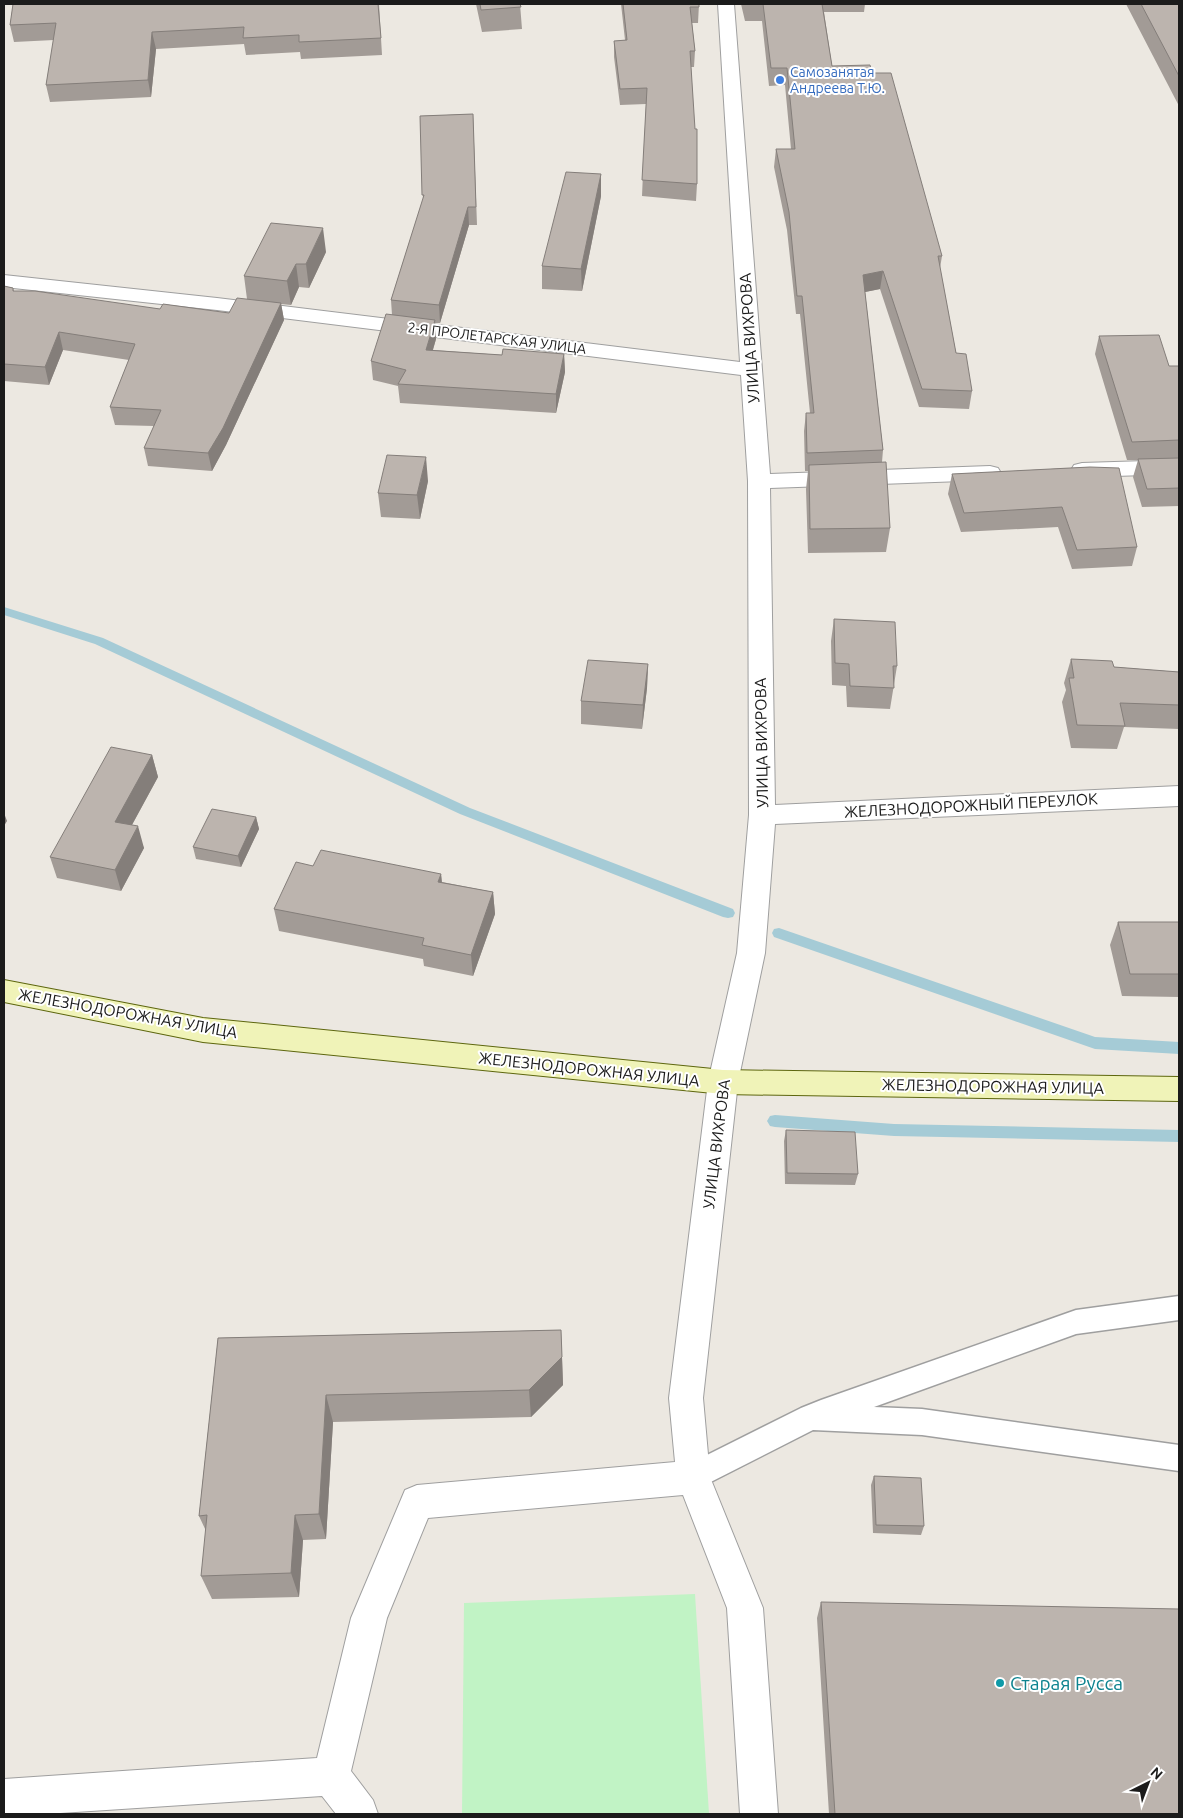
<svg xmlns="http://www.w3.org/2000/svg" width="1183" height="1818" font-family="Ubuntu,sans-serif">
<rect width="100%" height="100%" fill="#ece8e1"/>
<path fill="#c1f3c5" d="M 695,1594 L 709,1814 L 462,1814 L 464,1603 Z"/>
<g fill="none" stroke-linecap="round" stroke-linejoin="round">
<path fill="#a5cbd6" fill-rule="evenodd" d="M 4,607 L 103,638 L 470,808 L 733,909 L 735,913 L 733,917 L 728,918 L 723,917 L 460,814 L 95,644 L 4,615 Z
M 779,928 L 1095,1037 L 1179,1042 L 1179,1054 L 1095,1049 L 774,937 L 772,933 L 774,929 Z
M 775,1115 L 894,1124 L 1179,1130 L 1179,1142 L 894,1136 L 775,1127 L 770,1126 L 767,1121 L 770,1116 Z"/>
<g stroke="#9f9f9f" stroke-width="3">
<path id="lane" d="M 1179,1296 L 1179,1320 L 1076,1334 L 874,1407 L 922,1409 L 1179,1445 L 1179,1471 L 922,1435 L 813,1430 L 693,1491 L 683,1487 L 679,1477 L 683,1467 L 801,1408 L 821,1400 L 1076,1310 Z"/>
</g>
<g stroke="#9f9f9f" stroke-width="2">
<path id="street" d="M 718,4 L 734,4 L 770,474 L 990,466 L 998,468 L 1001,473 L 998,478 L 990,480 L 770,488 L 775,805 L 1179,786 L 1179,806 L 775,824 L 765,953 L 738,1082 L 703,1398 L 710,1477 L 763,1608 L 778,1814 L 740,1814 L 727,1608 L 683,1495 L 428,1518 L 387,1618 L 351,1771 L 373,1800 L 378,1814 L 336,1814 L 322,1796 L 45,1814 L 4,1814 L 4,1779 L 317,1758 L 351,1618 L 405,1490 L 417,1485 L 675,1462 L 669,1398 L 708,1082 L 737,953 L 749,815 L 748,481 L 741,375 L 217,310 L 4,287 L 4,275 L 217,298 L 740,362 Z
M 1179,460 L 1179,474 L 1082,477 L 1074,475 L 1071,470 L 1074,465 L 1082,463 Z"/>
</g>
<g stroke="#5d660e" stroke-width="2">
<path id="secondary" d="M 4,980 L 203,1018 L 723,1070 L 1179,1077 L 1179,1101 L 723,1094 L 203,1042 L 4,1002 Z"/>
</g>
<use href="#lane" fill="#fff" fill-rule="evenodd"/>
<use href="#street" fill="#fff" fill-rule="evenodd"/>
<use href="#secondary" fill="#f0f3b8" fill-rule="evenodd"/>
</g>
<path fill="#a29b96" d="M 13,4 L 379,4 L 382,55 L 301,59 L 300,52 L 246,55 L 244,44 L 156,49 L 151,97 L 50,102 L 46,85 L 54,40 L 14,42 L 10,25 Z
M 476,4 L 520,4 L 522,29 L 482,32 Z
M 621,4 L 699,4 L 698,23 L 692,23 L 695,51 L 694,67 L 691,67 L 697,184 L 696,201 L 642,196 L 646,104 L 620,105 L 614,57 L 614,41 L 625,40 Z
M 741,4 L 865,4 L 864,12 L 824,12 L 832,66 L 872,73 L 942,256 L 940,268 L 956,353 L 972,391 L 969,409 L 919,407 L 880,289 L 865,292 L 883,450 L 882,462 L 890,528 L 886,552 L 808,553 L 806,489 L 808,471 L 805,471 L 804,431 L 806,413 L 810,413 L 800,314 L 796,314 L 787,230 L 774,167 L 776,149 L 791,149 L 785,85 L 769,86 L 762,21 L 745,21 Z
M 1126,4 L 1179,4 L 1179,106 Z
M 473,114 L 477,225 L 469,225 L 440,323 L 435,323 L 436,339 L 433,350 L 502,355 L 564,354 L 565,372 L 556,413 L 400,403 L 398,386 L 373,380 L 371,361 L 392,315 L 391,300 L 423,199 L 420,116 Z
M 601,174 L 601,196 L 582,291 L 542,289 L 542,266 Z
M 326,252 L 309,288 L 299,287 L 291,305 L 281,304 L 284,320 L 226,445 L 212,471 L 148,466 L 144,448 L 154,426 L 115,425 L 110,407 L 129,360 L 63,350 L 49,385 L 4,381 L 4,286 L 13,288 L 14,291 L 160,309 L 229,313 L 247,299 L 244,276 Z
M 1099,336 L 1169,366 L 1179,366 L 1179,506 L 1142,507 L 1133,477 L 1138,460 L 1127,460 L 1095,354 Z
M 1090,467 L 1137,547 L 1132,566 L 1072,569 L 1058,527 L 961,532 L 948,494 L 952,474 Z
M 428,481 L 420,519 L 381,517 L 378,493 Z
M 834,619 L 897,666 L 890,709 L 847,707 L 846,686 L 832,685 L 831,641 Z
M 1071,659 L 1114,667 L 1179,672 L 1179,729 L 1124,727 L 1117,749 L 1071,748 L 1062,702 L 1066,690 L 1064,683 Z
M 648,664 L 647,688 L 642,729 L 581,724 L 581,701 Z
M 152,755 L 158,777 L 132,825 L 144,848 L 121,891 L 57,878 L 50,857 Z
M 256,817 L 259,829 L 241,867 L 196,859 L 193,847 Z
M 313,866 L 441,874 L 442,882 L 493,892 L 495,914 L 473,976 L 424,966 L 423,959 L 279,931 L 274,909 Z
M 1118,922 L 1179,922 L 1179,997 L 1122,996 L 1110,945 Z
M 786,1130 L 858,1174 L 855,1185 L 785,1184 L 784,1141 Z
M 561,1330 L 563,1385 L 531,1417 L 333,1422 L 326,1539 L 303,1540 L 299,1597 L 212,1599 L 201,1576 L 206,1531 L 199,1516 L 218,1338 Z
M 874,1476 L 924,1526 L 921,1535 L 873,1533 L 871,1485 Z
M 821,1602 L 1179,1814 L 829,1814 L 817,1618 Z"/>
<path fill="#847e7a" d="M 152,32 L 156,49 L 151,97 L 148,80 Z
M 601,174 L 601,196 L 582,291 L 581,269 Z
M 468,207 L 469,225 L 440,323 L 439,305 Z
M 323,228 L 326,252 L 309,288 L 306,264 Z
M 296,264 L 299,287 L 291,305 L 287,281 Z
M 883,271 L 880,289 L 860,293 L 863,275 Z
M 281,303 L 284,320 L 226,445 L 212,471 L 208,453 Z
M 435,320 L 436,339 L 427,369 L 426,350 Z
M 59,332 L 63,350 L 49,385 L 45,367 Z
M 564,354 L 565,372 L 556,413 L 556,394 Z
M 426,457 L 428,481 L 420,519 L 417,495 Z
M 648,664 L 647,688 L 642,729 L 643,705 Z
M 152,755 L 158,777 L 122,843 L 115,822 Z
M 4,813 L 7,821 L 4,826 Z
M 256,817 L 259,829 L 241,867 L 238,856 Z
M 138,826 L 144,848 L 121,891 L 115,870 Z
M 441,874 L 443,896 L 438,882 Z
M 493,892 L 495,914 L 473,976 L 471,955 Z
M 562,1357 L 563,1385 L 531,1417 L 529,1390 Z
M 326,1395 L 333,1422 L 326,1539 L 319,1514 Z
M 295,1515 L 303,1540 L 299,1597 L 291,1573 Z"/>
<path fill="#bcb4ae" stroke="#847e7a" d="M 13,4 L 378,4 L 381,38 L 299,42 L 299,35 L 243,38 L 244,27 L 152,32 L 148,80 L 46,85 L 56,23 L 10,25 Z
M 480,4 L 520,4 L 521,7 L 481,10 Z
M 623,4 L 699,4 L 699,7 L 690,7 L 695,51 L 690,51 L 695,129 L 697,129 L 697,184 L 642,180 L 647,88 L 620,89 L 614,41 L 627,40 Z
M 746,4 L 822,4 L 832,66 L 870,65 L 872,73 L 891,73 L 942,256 L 938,256 L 956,353 L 966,354 L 972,391 L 922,389 L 883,271 L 863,275 L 883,450 L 807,453 L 806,413 L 814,413 L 802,296 L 797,296 L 789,212 L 776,149 L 795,149 L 787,68 L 771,68 L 763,4 Z
M 1141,4 L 1179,4 L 1179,76 Z
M 473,114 L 476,207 L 468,207 L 439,305 L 391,300 L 424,195 L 422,195 L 420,116 Z
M 566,172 L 601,174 L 581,269 L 542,266 Z
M 271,223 L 323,228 L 306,264 L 296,264 L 287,281 L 244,276 Z
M 4,286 L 13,288 L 13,291 L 35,291 L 160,309 L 163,304 L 229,313 L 237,298 L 281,303 L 223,428 L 208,453 L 144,448 L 161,410 L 110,407 L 135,344 L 59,332 L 45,367 L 4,364 Z
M 386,314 L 435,320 L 426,350 L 502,355 L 503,349 L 564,354 L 556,394 L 398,384 L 406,370 L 371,361 Z
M 1159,335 L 1169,366 L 1179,366 L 1179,440 L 1132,442 L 1099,336 Z
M 387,455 L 426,457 L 417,495 L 378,493 Z
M 1179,458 L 1179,488 L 1147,489 L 1138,459 Z
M 886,462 L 890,528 L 810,529 L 809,465 Z
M 1090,467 L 1119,468 L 1137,547 L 1077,550 L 1062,507 L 964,513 L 952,474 Z
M 834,619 L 895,622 L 897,666 L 893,666 L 894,688 L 850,686 L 849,664 L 835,663 Z
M 1071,659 L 1112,661 L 1114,667 L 1179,672 L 1179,705 L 1120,703 L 1125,726 L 1077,725 L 1069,678 L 1074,678 Z
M 588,660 L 648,664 L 643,705 L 581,701 Z
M 111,747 L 152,755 L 115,822 L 138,826 L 115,870 L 50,857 Z
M 212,809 L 256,817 L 238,856 L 193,847 Z
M 321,850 L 441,874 L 438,882 L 493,892 L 471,955 L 422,945 L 424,938 L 274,909 L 296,862 L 313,866 Z
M 1118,922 L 1179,922 L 1179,974 L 1130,974 Z
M 786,1130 L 855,1132 L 858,1174 L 787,1173 Z
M 561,1330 L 562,1357 L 529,1390 L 326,1395 L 319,1514 L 295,1515 L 291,1573 L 201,1576 L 207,1515 L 199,1516 L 218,1338 Z
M 874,1476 L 921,1478 L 924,1526 L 876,1525 Z
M 821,1602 L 1179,1609 L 1179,1814 L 835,1814 Z"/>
<circle fill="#3f7fe0" stroke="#fff" stroke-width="2" cx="780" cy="80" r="5"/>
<circle fill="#0f9aa8" stroke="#fff" stroke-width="2" cx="1000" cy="1683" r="5"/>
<g text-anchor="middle" stroke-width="4" stroke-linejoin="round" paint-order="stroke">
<g font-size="14" fill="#366cbe" stroke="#fff" text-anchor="start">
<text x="790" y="77">Самозанятая<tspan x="790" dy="16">Андреева Т.Ю.</tspan></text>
</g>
<g font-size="14" fill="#1b1b1b" stroke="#fff">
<text transform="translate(497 338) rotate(7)" y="5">2-Я ПРОЛЕТАРСКАЯ УЛИЦА</text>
</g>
<g font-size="16" fill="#1b1b1b" stroke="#fff">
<text transform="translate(749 338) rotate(-94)" y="6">УЛИЦА ВИХРОВА</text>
<text transform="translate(761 743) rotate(-91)" y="6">УЛИЦА ВИХРОВА</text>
<text transform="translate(971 805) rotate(-3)" y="6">ЖЕЛЕЗНОДОРОЖНЫЙ ПЕРЕУЛОК</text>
<text transform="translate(128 1013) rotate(10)" y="6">ЖЕЛЕЗНОДОРОЖНАЯ УЛИЦА</text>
<text transform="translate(589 1069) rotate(6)" y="6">ЖЕЛЕЗНОДОРОЖНАЯ УЛИЦА</text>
<text transform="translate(993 1086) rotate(1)" y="6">ЖЕЛЕЗНОДОРОЖНАЯ УЛИЦА</text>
<text transform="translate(716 1144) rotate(-83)" y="6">УЛИЦА ВИХРОВА</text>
</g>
<g font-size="19" fill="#0d838f" stroke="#fff" text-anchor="start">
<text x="1010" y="1690">Старая Русса</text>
</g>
</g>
<rect width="1183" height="1818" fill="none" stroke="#1b1b1b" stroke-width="10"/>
<g transform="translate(1148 1783) rotate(42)" stroke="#ffffff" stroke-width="4" paint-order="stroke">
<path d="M0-4L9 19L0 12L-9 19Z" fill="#1b1b1b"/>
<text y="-8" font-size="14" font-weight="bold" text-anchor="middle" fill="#1b1b1b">N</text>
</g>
</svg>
